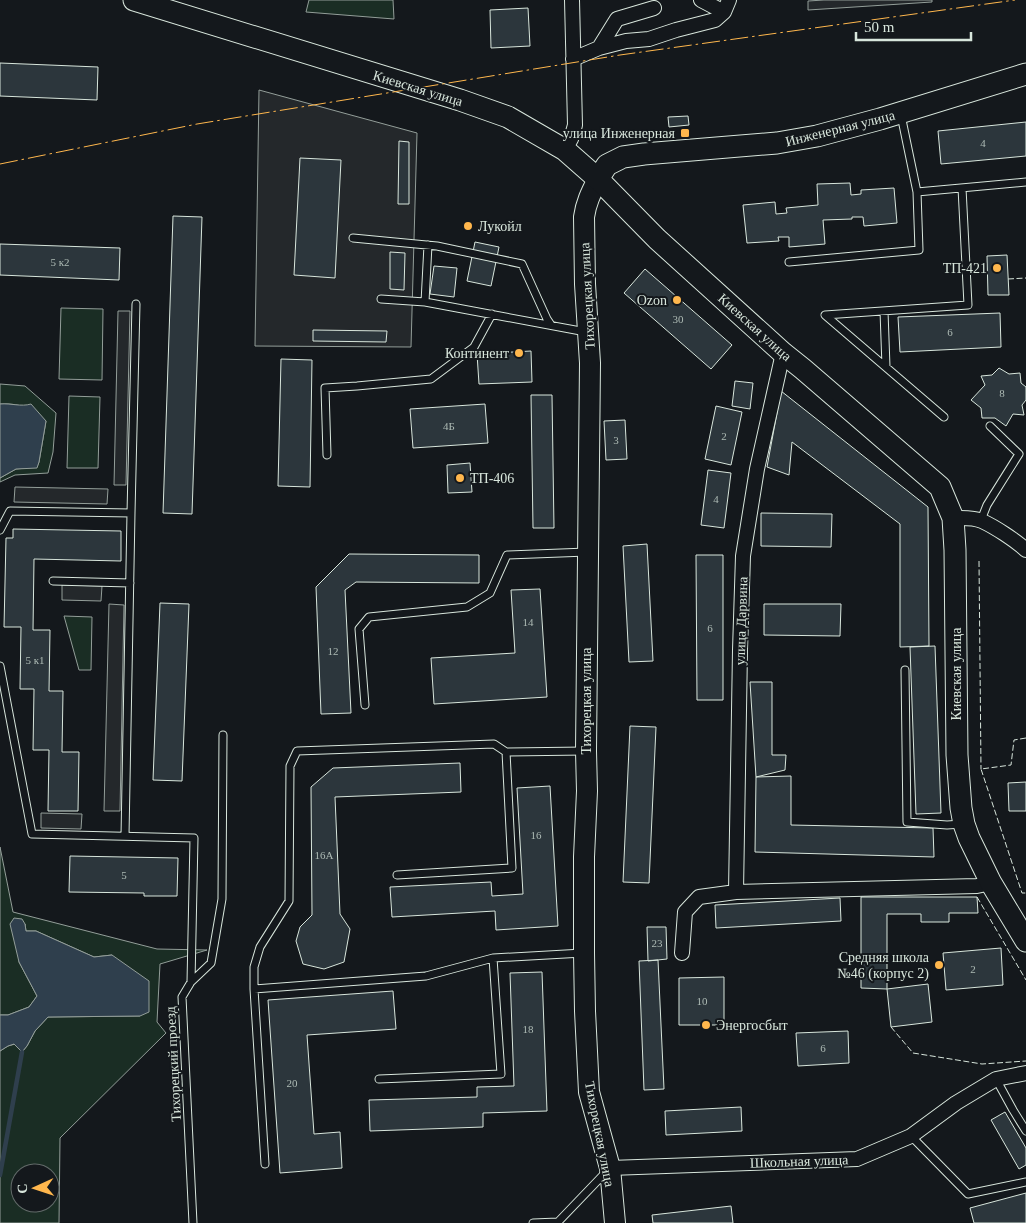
<svg xmlns="http://www.w3.org/2000/svg" width="1026" height="1223" font-family="'Times New Roman',serif">
<rect width="100%" height="100%" fill="#14181c"/>
<path fill="#1a2d24" stroke="#939e99" fill-rule="evenodd" d="M 309,0 L 393,0 L 394,19 L 306,12 Z
M 61,308 L 103,309 L 102,380 L 59,379 Z
M 0,384 L 25,386 L 56,413 L 53,452 L 48,473 L 15,475 L 0,482 L 0,478 L 16,469 L 37,467 L 39,462 L 46,421 C 28,409 23,403 0,404 Z
M 69,396 L 100,397 L 98,468 L 67,468 Z
M 64,616 L 92,617 L 91,670 L 79,670 Z
M 0,847 L 13,912 L 157,949 L 207,950 L 160,964 L 157,1022 L 166,1033 L 60,1138 L 59,1223 L 0,1223 L 0,1051 L 8,1046 L 15,1044 L 22,1052 L 27,1046 L 35,1031 L 48,1017 L 140,1016 L 112,955 L 94,957 L 36,931 L 26,931 L 25,924 L 19,962 L 37,996 L 29,1007 L 8,1015 L 0,1015 ZM 20,1173 L 50,1173 L 50,1203 L 20,1203 Z"/>
<path fill="#24282b" stroke="#939e99" d="M 824,0 L 932,0 L 932,2 L 808,10 L 808,1 Z
M 259,90 L 417,133 L 411,347 L 255,346 Z
M 118,311 L 130,311 L 126,485 L 114,485 Z
M 15,487 L 108,489 L 107,504 L 14,502 Z
M 62,585 L 102,586 L 101,601 L 62,600 Z
M 109,604 L 124,605 L 120,811 L 104,811 Z
M 41,813 L 82,814 L 81,829 L 41,828 Z"/>
<path fill="#2f3f4d" stroke="#939e99" d="M 0,404 C 11,403 21,407 31,404 L 46,421 L 39,462 L 37,468 L 16,469 L 0,478 Z
M 14,918 L 22,919 L 25,924 L 26,931 L 36,931 L 94,957 L 112,955 L 149,981 L 149,1012 L 140,1016 L 48,1017 L 35,1031 L 27,1046 L 22,1052 L 14,1044 L 8,1046 L 0,1051 L 0,1015 L 8,1015 L 29,1007 L 37,996 L 19,962 L 10,924 Z"/>
<g fill="none" stroke-linecap="round" stroke-linejoin="round">
<path stroke="#2f3f4d" stroke-width="4.5" d="M 0,1175 L 22,1052"/>
</g>
<path fill="#2c363c" stroke="#d8e6dc" d="M 528,8 L 530,46 L 491,48 L 490,10 Z
M 0,63 L 98,67 L 97,100 L 0,96 Z
M 688,116 L 689,125 L 669,127 L 668,117 Z
M 1026,122 L 1026,156 L 941,164 L 938,131 Z
M 399,141 L 409,142 L 409,204 L 398,204 Z
M 300,158 L 341,160 L 335,278 L 294,275 Z
M 850,183 L 851,195 L 861,194 L 861,190 L 894,188 L 897,223 L 864,226 L 863,217 L 852,217 L 852,219 L 823,220 L 825,244 L 789,247 L 789,237 L 778,237 L 779,241 L 747,243 L 743,205 L 775,202 L 776,214 L 787,213 L 786,208 L 818,205 L 817,184 Z
M 173,216 L 202,217 L 192,514 L 163,513 Z
M 475,242 L 499,247 L 491,286 L 467,281 Z
M 0,244 L 120,248 L 119,280 L 0,275 Z
M 390,252 L 405,253 L 404,290 L 390,289 Z
M 1007,255 L 1009,295 L 988,295 L 987,256 Z
M 434,266 L 457,268 L 454,297 L 430,294 Z
M 645,269 L 732,345 L 711,369 L 624,293 Z
M 1000,313 L 1001,347 L 900,352 L 898,317 Z
M 313,330 L 387,331 L 386,342 L 313,341 Z
M 531,351 L 532,382 L 479,384 L 477,354 Z
M 281,359 L 312,360 L 310,487 L 278,486 Z
M 999,368 L 1009,374 L 1020,373 L 1021,383 L 1026,387 L 1026,400 L 1022,405 L 1024,415 L 1013,414 L 1006,426 L 995,418 L 982,418 L 981,408 L 971,400 L 985,385 L 981,376 L 992,375 Z
M 735,381 L 753,383 L 750,409 L 732,406 Z
M 781,391 L 928,507 L 929,646 L 900,647 L 900,524 L 792,442 L 789,475 L 767,467 Z
M 531,395 L 552,395 L 554,528 L 533,528 Z
M 485,404 L 488,443 L 413,448 L 410,409 Z
M 716,406 L 742,412 L 731,465 L 705,459 Z
M 625,420 L 627,459 L 606,460 L 604,421 Z
M 470,463 L 472,492 L 448,493 L 447,465 Z
M 708,470 L 731,473 L 724,528 L 701,525 Z
M 761,513 L 832,514 L 831,547 L 761,546 Z
M 13,529 L 121,531 L 121,561 L 34,559 L 33,630 L 50,630 L 49,691 L 63,691 L 62,752 L 79,752 L 78,811 L 48,811 L 49,750 L 33,750 L 34,689 L 20,689 L 21,627 L 4,627 L 6,538 L 13,538 Z
M 647,544 L 653,661 L 629,662 L 623,546 Z
M 349,554 L 479,555 L 479,583 L 356,582 L 345,590 L 351,713 L 321,714 L 316,587 Z
M 696,555 L 723,555 L 723,700 L 697,700 Z
M 540,589 L 547,697 L 434,704 L 431,658 L 515,653 L 511,590 Z
M 160,603 L 189,604 L 182,781 L 153,780 Z
M 764,604 L 841,604 L 840,636 L 764,635 Z
M 935,646 L 941,813 L 916,814 L 910,647 Z
M 750,682 L 772,682 L 772,755 L 786,755 L 785,770 L 756,777 Z
M 630,726 L 656,727 L 649,883 L 623,882 Z
M 460,763 L 461,792 L 335,797 L 340,914 L 350,929 L 344,962 L 324,969 L 303,964 L 296,941 L 300,927 L 312,915 L 311,787 L 333,768 Z
M 791,776 L 791,825 L 933,828 L 934,857 L 755,852 L 756,777 Z
M 1026,782 L 1026,811 L 1009,811 L 1008,783 Z
M 550,786 L 558,926 L 496,930 L 495,911 L 392,917 L 390,887 L 491,882 L 492,896 L 523,894 L 517,788 Z
M 70,856 L 178,858 L 177,896 L 144,896 L 144,893 L 69,892 Z
M 861,897 L 977,897 L 978,913 L 949,913 L 949,922 L 921,922 L 921,914 L 887,914 L 887,989 L 861,988 Z
M 840,898 L 841,921 L 716,928 L 715,905 Z
M 647,927 L 666,927 L 667,959 L 648,961 Z
M 1001,948 L 1003,985 L 946,990 L 943,953 Z
M 658,960 L 664,1089 L 644,1090 L 639,961 Z
M 542,972 L 547,1111 L 483,1113 L 483,1127 L 370,1131 L 369,1100 L 477,1097 L 477,1087 L 514,1086 L 510,973 Z
M 724,977 L 724,1025 L 679,1025 L 679,978 Z
M 928,984 L 932,1022 L 891,1027 L 887,989 Z
M 393,991 L 396,1029 L 307,1035 L 314,1134 L 340,1132 L 342,1168 L 280,1173 L 268,1000 Z
M 848,1031 L 849,1063 L 798,1066 L 796,1033 Z
M 741,1107 L 742,1131 L 666,1135 L 665,1111 Z
M 1005,1112 L 1026,1148 L 1026,1165 L 1019,1169 L 991,1120 Z
M 1026,1193 L 1026,1223 L 974,1223 L 970,1208 Z
M 731,1206 L 733,1223 L 653,1223 L 652,1215 Z"/>
<g fill="none" stroke-linecap="round" stroke-linejoin="round">
<g stroke="#d8e6dc" stroke-width="9">
<path id="lane" d="M 901,115 L 917,192 L 1026,182
M 353,238 L 437,246 L 522,264 L 547,319 L 551,325
M 789,262 L 919,250 L 917,192
M 381,299 L 425,302 L 586,332
M 425,302 L 428,245
M 884,311 L 886,367
M 944,417 L 825,315 L 968,305 L 962,188
M 327,455 L 325,388 L 357,386 L 431,379 L 474,347 L 492,314
M 981,520 L 987,505 L 1019,454 L 990,426
M 0,530 L 10,511 L 131,513 L 136,304
M 53,581 L 130,583
M 0,666 L 32,834 L 194,838 L 191,982
M 905,670 L 907,822 L 947,825 L 962,824
M 365,705 L 359,629 L 369,617 L 467,607 L 490,593 L 507,555 L 587,552
M 125,836 L 131,513
M 397,875 L 512,868 L 506,752 L 585,751
M 254,989 L 426,976 L 493,958
M 379,1079 L 501,1074 L 493,958 L 583,953
M 996,1079 L 1013,1110 L 1026,1131
M 911,1136 L 968,1194 L 1026,1182
M 265,1164 L 254,989 L 254,967 L 260,947 L 289,901 L 290,766 L 297,751 L 494,744 L 506,752
M 193,1223 L 182,997 L 191,982 L 211,963 L 222,899 L 223,735
M 533,1223 L 558,1222 L 606,1172"/>
</g>
<g stroke="#d8e6dc" stroke-width="16">
<path id="street" d="M 701,0 L 724,12
M 599,48 L 626,41 L 649,39 L 676,30 L 715,20 L 724,12 L 729,0
M 573,59 L 599,48 L 617,19 L 654,8
M 565,150 L 571,139 L 575,125 L 572,0
M 953,518 C 963,518 973,517 982,521 C 995,527 1015,540 1026,550
M 736,892 L 740,650 L 743,556 L 757,469 L 783,353
M 682,953 L 685,912 L 699,897 L 736,892 L 977,886 L 991,883
M 610,1168 L 857,1159 L 911,1136 L 956,1103 L 996,1079 L 1026,1073"/>
</g>
<g stroke="#d8e6dc" stroke-width="22">
<path id="secondary" d="M 598,179 C 592,191 586,202 584,217 L 585,284 L 590,363 L 586,751 L 587,791 L 584,857 L 584,953 L 585,1011 L 589,1092 L 610,1168 L 615,1223"/>
</g>
<g stroke="#d8e6dc" stroke-width="23">
<path id="primary" d="M 134,0 L 460,100 L 508,117 L 565,150 L 598,179 L 657,239 L 783,353 L 803,369 L 940,487 L 953,518 L 955,550 L 957,755 L 961,808 L 964,824 L 969,838 L 991,883 L 1026,941
M 598,179 L 607,165 L 623,157 L 644,154 L 777,143 L 817,136 L 880,119 L 1026,74"/>
</g>
<use href="#lane" stroke="#14181c" stroke-width="7"/>
<use href="#street" stroke="#14181c" stroke-width="14"/>
<use href="#secondary" stroke="#14181c" stroke-width="20"/>
<use href="#primary" stroke="#14181c" stroke-width="21"/>
<path stroke="#d8e6dc" stroke-width="1" stroke-dasharray="6 2.5" stroke-linecap="butt" d="M 1008,279 L 1026,278
M 979,561 L 981,769
M 1026,738 L 1014,740 L 1011,765 L 981,769 L 1022,893 L 1026,893
M 977,897 L 1026,980
M 891,1027 L 913,1053 L 982,1064 L 1026,1061"/>
<path stroke="#ffb74d" stroke-width="1" stroke-dasharray="18 4 2.5 4" stroke-linecap="butt" d="M 0,164 L 197,124 L 620,55 L 1015,0"/>
</g>
<g fill="#ffb74d" stroke="#14181c" stroke-width="2">
<rect x="680" y="128" width="10" height="10" rx="2.5"/>
<circle cx="468" cy="226" r="5"/>
<circle cx="997" cy="268" r="5"/>
<circle cx="677" cy="300" r="5"/>
<circle cx="519" cy="353" r="5"/>
<circle cx="460" cy="478" r="5"/>
<circle cx="939" cy="965" r="5"/>
<circle cx="706" cy="1025" r="5"/>
</g>
<g text-anchor="middle" stroke-width="4" stroke-linejoin="round" paint-order="stroke">
<g font-size="11" fill="#adbab4">
<text x="983" y="147">4</text>
<text x="60" y="266">5 к2</text>
<text x="678" y="323">30</text>
<text x="950" y="336">6</text>
<text x="1002" y="397">8</text>
<text x="449" y="430">4Б</text>
<text x="724" y="440">2</text>
<text x="616" y="444">3</text>
<text x="716" y="503">4</text>
<text x="528" y="626">14</text>
<text x="710" y="632">6</text>
<text x="333" y="655">12</text>
<text x="35" y="664">5 к1</text>
<text x="536" y="839">16</text>
<text x="324" y="859">16А</text>
<text x="124" y="879">5</text>
<text x="657" y="947">23</text>
<text x="973" y="973">2</text>
<text x="702" y="1005">10</text>
<text x="528" y="1033">18</text>
<text x="823" y="1052">6</text>
<text x="292" y="1087">20</text>
</g>
<g font-size="14" fill="#d8e6dc" stroke="#14181c">
<text transform="translate(418 88) rotate(17)" y="5">Киевская улица</text>
<text transform="translate(840 128) rotate(-14)" y="5">Инженерная улица</text>
<text transform="translate(587 296) rotate(-93)" y="5">Тихорецкая улица</text>
<text transform="translate(755 327) rotate(42)" y="5">Киевская улица</text>
<text transform="translate(741 621) rotate(-88)" y="5">улица Дарвина</text>
<text transform="translate(956 674) rotate(-90)" y="5">Киевская улица</text>
<text transform="translate(586 701) rotate(-90)" y="5">Тихорецкая улица</text>
<text transform="translate(173 1064) rotate(-93)" y="5">Тихорецкий проезд</text>
<text transform="translate(600 1134) rotate(79)" y="5">Тихорецкая улица</text>
<text transform="translate(799 1161) rotate(-2)" y="5">Школьная улица</text>
</g>
<g font-size="14" fill="#d8e6dc" stroke="#14181c" text-anchor="end">
<text x="675" y="138">улица Инженерная</text>
<text x="478" y="231" text-anchor="start">Лукойл</text>
<text x="987" y="273">ТП-421</text>
<text x="667" y="305">Ozon</text>
<text x="509" y="358">Континент</text>
<text x="470" y="483" text-anchor="start">ТП-406</text>
<text x="929" y="962">Средняя школа<tspan x="929" dy="16">№46 (корпус 2)</tspan></text>
<text x="716" y="1030" text-anchor="start">Энергосбыт</text>
</g>
</g>
<g transform="translate(35 1188) rotate(267)"><circle r="24" fill="#14181c" stroke="#626a69"/>
<path d="M0-4L9 19L0 12L-9 19Z" fill="#ffb74d"/>
<text y="-8" font-size="14" font-weight="bold" text-anchor="middle" fill="#d8e6dc">С</text>
</g>
<path d="M856 32v8h115v-8" fill="none" stroke="#d8e6dc" stroke-width="2.5"/>
<text x="864" y="32" font-size="15" fill="#d8e6dc" stroke="#14181c" stroke-width="4" paint-order="stroke">50 m</text>
</svg>
